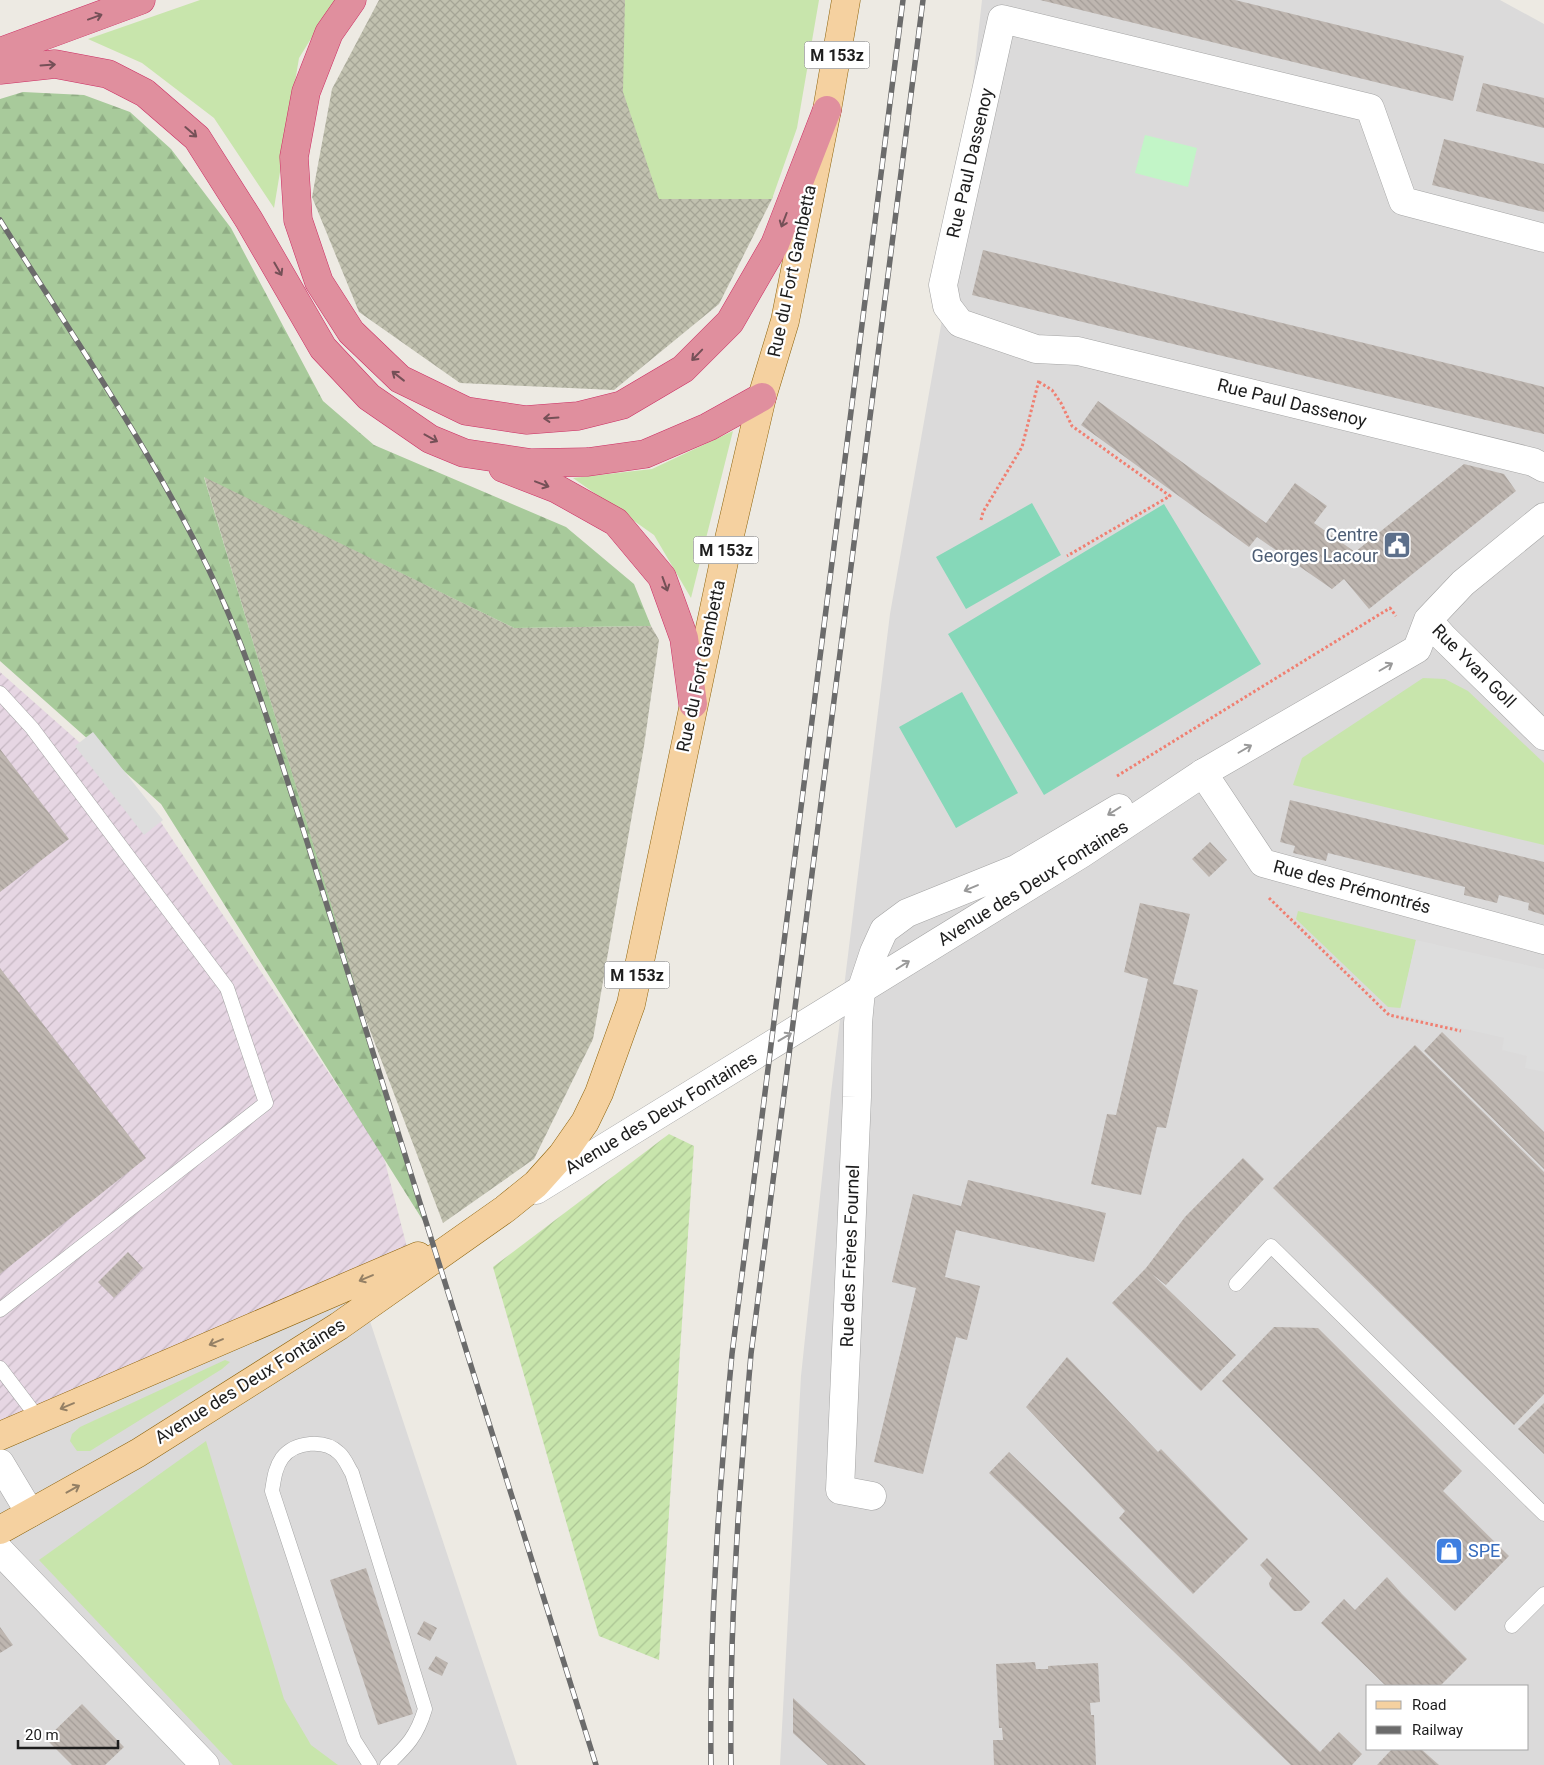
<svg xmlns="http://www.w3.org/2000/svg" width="1544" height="1765" font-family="Roboto,sans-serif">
<defs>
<pattern id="industrial-furrows" width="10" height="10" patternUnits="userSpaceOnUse" patternTransform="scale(1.25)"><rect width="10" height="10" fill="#e6d6e3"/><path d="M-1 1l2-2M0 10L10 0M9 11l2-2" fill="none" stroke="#c5b7c2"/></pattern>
<pattern id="construction-cross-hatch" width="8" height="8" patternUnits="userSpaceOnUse" patternTransform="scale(1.25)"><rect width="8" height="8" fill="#c1c1af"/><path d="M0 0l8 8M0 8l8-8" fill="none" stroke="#a5a596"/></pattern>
<pattern id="forest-firs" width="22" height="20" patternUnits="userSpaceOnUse" patternTransform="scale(1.25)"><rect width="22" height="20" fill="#a8ca9b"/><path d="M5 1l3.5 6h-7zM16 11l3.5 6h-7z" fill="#90ad85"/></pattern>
<pattern id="garden-furrows" width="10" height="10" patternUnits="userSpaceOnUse" patternTransform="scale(1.25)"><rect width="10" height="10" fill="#c8e5ac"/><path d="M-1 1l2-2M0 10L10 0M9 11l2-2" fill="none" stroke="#abc494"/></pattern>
<pattern id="building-back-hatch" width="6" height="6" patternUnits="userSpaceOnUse" patternTransform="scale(1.25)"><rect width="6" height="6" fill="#beb6b0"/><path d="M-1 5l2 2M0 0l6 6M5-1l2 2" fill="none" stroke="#a39c97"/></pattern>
</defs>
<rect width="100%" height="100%" fill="#edeae3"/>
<path fill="#dbdada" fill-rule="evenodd" d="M 982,0 L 1500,0 L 1544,24 L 1544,1765 L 780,1765 L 801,1376 L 831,1093 L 890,614 L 954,252 ZM 1368,1686 L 1528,1686 L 1528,1749 L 1368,1749 Z
M 357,1282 L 517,1765 L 0,1765 L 0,1439 Z"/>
<path fill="url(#industrial-furrows)" d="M 0,672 L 148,803 L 383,1154 L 410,1259 L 0,1436 Z"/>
<path fill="url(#construction-cross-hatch)" d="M 379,0 L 817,0 L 772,199 L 719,304 L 614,390 L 460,383 L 359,312 L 312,197 L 332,89 Z
M 204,476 L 514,628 L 651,626 L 659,640 L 644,746 L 593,1039 L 534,1159 L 443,1223 L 360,1004 Z"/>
<path fill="#c8e5ac" d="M 200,0 L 335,0 L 299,58 L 274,208 L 214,118 L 142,63 L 88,39 Z
M 625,0 L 819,0 L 797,128 L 772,199 L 659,199 L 623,92 Z
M 733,431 L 691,598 L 654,535 L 573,478 L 652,469 Z
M 1423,678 L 1445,679 L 1468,691 L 1544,763 L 1544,845 L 1293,785 L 1302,758 Z
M 1298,911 L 1416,940 L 1401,1008 L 1388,1007 L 1296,919 Z
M 225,1360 L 230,1362 L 222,1369 L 90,1451 L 77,1451 L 70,1441 L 72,1434 L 80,1427 Z
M 206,1441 L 284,1699 L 311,1745 L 338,1765 L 233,1765 L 39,1560 Z"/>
<path fill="url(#forest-firs)" d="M 23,92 L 84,95 L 130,112 L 171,149 L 231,228 L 323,401 L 374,445 L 566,527 L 634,584 L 651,626 L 514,628 L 204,477 L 427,1227 L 161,804 L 0,661 L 0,99 Z"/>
<path fill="#c2f5c7" d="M 1145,135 L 1197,148 L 1188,187 L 1135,173 Z"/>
<path fill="url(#garden-furrows)" d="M 669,1134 L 694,1146 L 659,1660 L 599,1636 L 493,1267 Z"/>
<path fill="#86d8b9" d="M 1032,503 L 1061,555 L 966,609 L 936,557 Z
M 1164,504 L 1261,664 L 1044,795 L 948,634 Z
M 962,692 L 1018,793 L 956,828 L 899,727 Z"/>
<path fill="#ddd" d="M 93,732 L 163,820 L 144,835 L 75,746 Z
M 1416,940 L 1544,969 L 1544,1072 L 1525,1068 L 1527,1056 L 1502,1050 L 1504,1038 L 1399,1014 Z"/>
<path fill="url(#building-back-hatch)" d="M 1040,0 L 1235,0 L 1464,56 L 1453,101 Z
M 1483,83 L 1544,98 L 1544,128 L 1476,111 Z
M 1444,139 L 1544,164 L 1544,212 L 1432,185 Z
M 983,250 L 1544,387 L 1544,434 L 972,295 Z
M 1098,401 L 1266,523 L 1295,483 L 1327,506 L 1314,523 L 1355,552 L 1464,464 L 1504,474 L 1516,491 L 1369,609 L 1344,579 L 1332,589 L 1257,537 L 1249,547 L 1081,425 Z
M 0,749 L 69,839 L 0,892 Z
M 1290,800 L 1544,862 L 1544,915 L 1528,910 L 1529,903 L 1499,895 L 1497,903 L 1464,895 L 1465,887 L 1328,853 L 1326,861 L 1293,853 L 1295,846 L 1280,842 Z
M 1210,842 L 1227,860 L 1209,877 L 1192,859 Z
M 1140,903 L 1190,914 L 1173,984 L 1198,990 L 1166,1128 L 1157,1127 L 1141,1195 L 1091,1184 L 1107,1114 L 1116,1115 L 1148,979 L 1124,972 Z
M 0,968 L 146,1158 L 0,1274 Z
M 1442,1032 L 1544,1132 L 1544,1169 L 1424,1051 Z
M 1415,1045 L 1544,1172 L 1544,1394 L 1514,1425 L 1273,1188 Z
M 1243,1158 L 1264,1179 L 1166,1285 L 1152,1274 L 1236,1355 L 1201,1391 L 1112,1303 L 1146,1268 L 1185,1217 Z
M 968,1180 L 1106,1213 L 1094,1262 L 956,1230 L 945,1277 L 980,1286 L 967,1340 L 956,1337 L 923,1474 L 874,1462 L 916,1288 L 892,1282 L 913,1194 L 961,1206 Z
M 128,1252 L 143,1268 L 114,1298 L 98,1282 Z
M 1274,1327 L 1318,1328 L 1462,1471 L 1443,1491 L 1509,1556 L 1455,1611 L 1222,1381 Z
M 1067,1357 L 1158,1452 L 1161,1449 L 1248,1539 L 1193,1594 L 1119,1518 L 1125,1511 L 1026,1407 Z
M 1544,1403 L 1544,1454 L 1518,1429 Z
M 1009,1452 L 1320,1752 L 1339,1732 L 1362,1754 L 1352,1765 L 1291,1765 L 989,1473 Z
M 1267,1558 L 1310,1602 L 1301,1611 L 1294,1611 L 1270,1587 L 1269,1583 L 1272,1578 L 1260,1565 Z
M 366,1568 L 413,1714 L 378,1725 L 330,1580 Z
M 1387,1577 L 1402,1594 L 1467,1659 L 1440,1686 L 1386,1686 L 1321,1623 L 1344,1599 L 1355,1610 Z
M 424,1621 L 437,1628 L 430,1641 L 417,1634 Z
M 0,1627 L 13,1645 L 0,1653 Z
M 436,1656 L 448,1663 L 442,1676 L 428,1669 Z
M 1035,1662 L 1036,1669 L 1048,1669 L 1048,1666 L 1098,1663 L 1100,1702 L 1090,1703 L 1091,1715 L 1094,1715 L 1096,1765 L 994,1765 L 993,1740 L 1003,1740 L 1002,1728 L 999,1728 L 996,1664 Z
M 793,1698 L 851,1751 L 866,1765 L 828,1765 L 793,1733 Z
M 82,1704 L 124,1747 L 105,1765 L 72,1765 L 46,1739 Z
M 1392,1749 L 1421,1749 L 1439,1765 L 1377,1765 Z"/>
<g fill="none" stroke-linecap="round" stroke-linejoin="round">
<g stroke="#a4a4a4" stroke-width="15">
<path id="service" d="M 0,693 L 32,728 L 227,988 L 266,1103 L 0,1310
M 1236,1284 L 1271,1246 L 1544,1514
M 0,1368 L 38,1418
M 1512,1626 L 1544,1594
M 370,1765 L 354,1740 L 272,1491 C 274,1479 275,1468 282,1458 C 295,1441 325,1439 339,1453 C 345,1458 348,1467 352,1473 L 425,1709 C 417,1736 407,1746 387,1765"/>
</g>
<g stroke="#a4a4a4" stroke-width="29">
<path id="minor" d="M 1544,238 L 1403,201 L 1370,108 L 1002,19 L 943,285 L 947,306 L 960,323 L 1036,349 L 1078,351 L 1533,462 L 1544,468
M 1203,773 L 1263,863 L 1544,940
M 861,991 L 858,1023 L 857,1097 L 840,1490 L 872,1496
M 0,1463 L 30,1513
M 0,1551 L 205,1765"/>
</g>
<g stroke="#a4a4a4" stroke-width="29">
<path id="tertiary" d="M 1544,517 L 1463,583 L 1428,620 L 1443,637 L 1544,736
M 861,991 L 874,952 L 884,930 L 907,913 L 1016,869 L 1119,808
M 536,1190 L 1081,854 L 1203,773 L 1417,649 L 1428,620"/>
</g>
<g stroke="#8c620a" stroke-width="29">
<path id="primary" d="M 0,1436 L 418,1256
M 0,1530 L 138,1453 L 339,1326 L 505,1209 L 536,1184 L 562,1155 L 585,1122 L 599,1093 L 631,1004 L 726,552 L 762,397 L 785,321 L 827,110 L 846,0"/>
</g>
<g stroke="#cc2f64" stroke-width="29">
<path id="motorway" d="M 352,0 L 329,33 L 306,92 L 294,157 L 298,220 L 319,282 L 351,332 L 400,379 L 466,411 L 526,420 L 578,416 L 622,405 L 683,369 L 730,322 L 775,244 L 827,110
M 0,52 L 141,0
M 0,70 L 55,64 L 108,74 L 145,93 L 197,138 L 249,220 L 323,348 L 369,397 L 430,439 L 464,453 L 531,463 L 588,462 L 645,454 L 708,427 L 762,397
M 503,468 L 557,489 L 616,522 L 662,577 L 684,638 L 693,704"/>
</g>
<path stroke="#f07f71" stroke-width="3" stroke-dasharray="2.5 2.5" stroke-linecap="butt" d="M 1039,382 L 1052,390 L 1061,403 L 1072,426 L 1170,496 L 1067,556
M 981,520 L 983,512 L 1022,447 L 1039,380
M 1117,776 L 1390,608 L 1396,616
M 1269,898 L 1389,1015 L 1461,1031"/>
<use href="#service" stroke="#fff" stroke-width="14"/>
<use href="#minor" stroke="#fff" stroke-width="28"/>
<use href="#tertiary" stroke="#fff" stroke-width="28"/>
<use href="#primary" stroke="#f5d1a0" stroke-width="28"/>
<use href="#motorway" stroke="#e08f9e" stroke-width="28"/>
<g stroke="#6b6b6b" stroke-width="5.5">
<path id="rail" d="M 0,220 C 71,334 149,446 207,566 C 248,650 274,741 303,829 L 596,1765
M 711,1765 C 709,1627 719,1491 732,1354 L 903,0
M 731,1765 C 729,1627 739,1491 751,1354 L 923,0"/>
</g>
<use href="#rail" stroke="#fff" stroke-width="4" stroke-dasharray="11" stroke-linecap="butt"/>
</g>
<defs><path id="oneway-shaft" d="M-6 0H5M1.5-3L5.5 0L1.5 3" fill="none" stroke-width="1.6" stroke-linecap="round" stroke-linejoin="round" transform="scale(1.25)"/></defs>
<g stroke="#755057">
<use href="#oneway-shaft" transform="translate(95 17) rotate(-20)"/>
<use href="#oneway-shaft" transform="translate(48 65) rotate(-4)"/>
<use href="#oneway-shaft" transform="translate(191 132) rotate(41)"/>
<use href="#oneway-shaft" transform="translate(784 220) rotate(111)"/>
<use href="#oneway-shaft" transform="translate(278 269) rotate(60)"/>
<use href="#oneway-shaft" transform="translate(697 355) rotate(134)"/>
<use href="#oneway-shaft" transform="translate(398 376) rotate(-142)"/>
<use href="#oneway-shaft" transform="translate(551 418) rotate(176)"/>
<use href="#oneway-shaft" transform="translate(431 438) rotate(29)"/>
<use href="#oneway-shaft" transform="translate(542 484) rotate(21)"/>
<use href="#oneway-shaft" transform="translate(665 584) rotate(70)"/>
</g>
<g stroke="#999">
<use href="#oneway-shaft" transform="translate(1386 667) rotate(-30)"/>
<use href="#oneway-shaft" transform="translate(1245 749) rotate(-30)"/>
<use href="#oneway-shaft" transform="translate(1114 811) rotate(148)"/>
<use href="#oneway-shaft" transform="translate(971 888) rotate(157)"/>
<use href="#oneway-shaft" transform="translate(903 965) rotate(-32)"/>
<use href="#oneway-shaft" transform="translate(785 1037) rotate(-31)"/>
</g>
<g stroke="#948065">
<use href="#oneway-shaft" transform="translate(366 1278) rotate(157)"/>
<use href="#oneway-shaft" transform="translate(216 1342) rotate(157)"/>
<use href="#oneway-shaft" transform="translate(67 1406) rotate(157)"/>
<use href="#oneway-shaft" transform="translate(73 1489) rotate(-29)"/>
</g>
<defs>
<g id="civic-square" transform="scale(1.4375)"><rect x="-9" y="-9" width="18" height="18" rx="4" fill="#5c6f8a" stroke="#fff"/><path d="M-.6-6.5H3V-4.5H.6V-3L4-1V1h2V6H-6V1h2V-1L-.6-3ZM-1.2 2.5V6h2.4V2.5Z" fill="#fff"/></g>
<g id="shop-square" transform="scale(1.4375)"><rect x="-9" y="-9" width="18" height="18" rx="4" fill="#3f7fe0" stroke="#fff"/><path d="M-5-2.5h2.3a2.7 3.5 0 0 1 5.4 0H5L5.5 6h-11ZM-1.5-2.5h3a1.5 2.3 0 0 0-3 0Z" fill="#fff"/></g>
</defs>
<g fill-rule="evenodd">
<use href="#civic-square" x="1397" y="545"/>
<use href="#shop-square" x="1449" y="1551"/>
</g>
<g text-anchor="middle" stroke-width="4.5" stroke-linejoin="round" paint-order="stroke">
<g fill="#fff" stroke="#616161" stroke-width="1">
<rect x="804.5" y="41.5" width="65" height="27" rx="4"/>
<rect x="693.5" y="536.5" width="65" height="27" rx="4"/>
<rect x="604.5" y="961.5" width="65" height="27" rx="4"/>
</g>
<g font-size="16" font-weight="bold" fill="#1d1d1d">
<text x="837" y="61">M 153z</text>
<text x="726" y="556">M 153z</text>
<text x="637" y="981">M 153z</text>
</g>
<g font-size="18" fill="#1d1d1d" stroke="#fff">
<text transform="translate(970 163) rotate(-77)" y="6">Rue Paul Dassenoy</text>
<text transform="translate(792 271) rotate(-78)" y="6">Rue du Fort Gambetta</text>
<text transform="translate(1292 403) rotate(14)" y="6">Rue Paul Dassenoy</text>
<text transform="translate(701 666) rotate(-78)" y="6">Rue du Fort Gambetta</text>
<text transform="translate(1474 666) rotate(45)" y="6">Rue Yvan Goll</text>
<text transform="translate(1033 883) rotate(-32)" y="6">Avenue des Deux Fontaines</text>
<text transform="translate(1352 887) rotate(15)" y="6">Rue des Prémontrés</text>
<text transform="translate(661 1113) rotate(-31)" y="6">Avenue des Deux Fontaines</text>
<text transform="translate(850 1256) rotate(-88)" y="6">Rue des Frères Fournel</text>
<text transform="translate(250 1381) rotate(-32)" y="6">Avenue des Deux Fontaines</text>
</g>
<g font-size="18" fill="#4e5e75" stroke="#fff" text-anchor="end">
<text x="1378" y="541">Centre<tspan x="1378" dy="21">Georges Lacour</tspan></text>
</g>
<g font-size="18" fill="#366cbe" stroke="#fff" text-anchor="start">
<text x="1468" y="1557">SPE</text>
</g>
</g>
<rect x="1366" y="1685" width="162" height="65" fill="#ffffff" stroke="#a5a5a5"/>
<rect x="1376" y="1701" width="25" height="8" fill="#f5d1a0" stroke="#a5a5a5"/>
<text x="1412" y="1710" font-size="15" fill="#1d1d1d">Road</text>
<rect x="1376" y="1726" width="25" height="8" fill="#6b6b6b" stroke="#a5a5a5"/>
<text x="1412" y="1735" font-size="15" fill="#1d1d1d">Railway</text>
<path d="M18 1740v8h100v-8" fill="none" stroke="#1d1d1d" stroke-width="2.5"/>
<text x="25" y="1740" font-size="15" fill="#1d1d1d" stroke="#ffffff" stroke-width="4" paint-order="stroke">20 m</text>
</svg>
